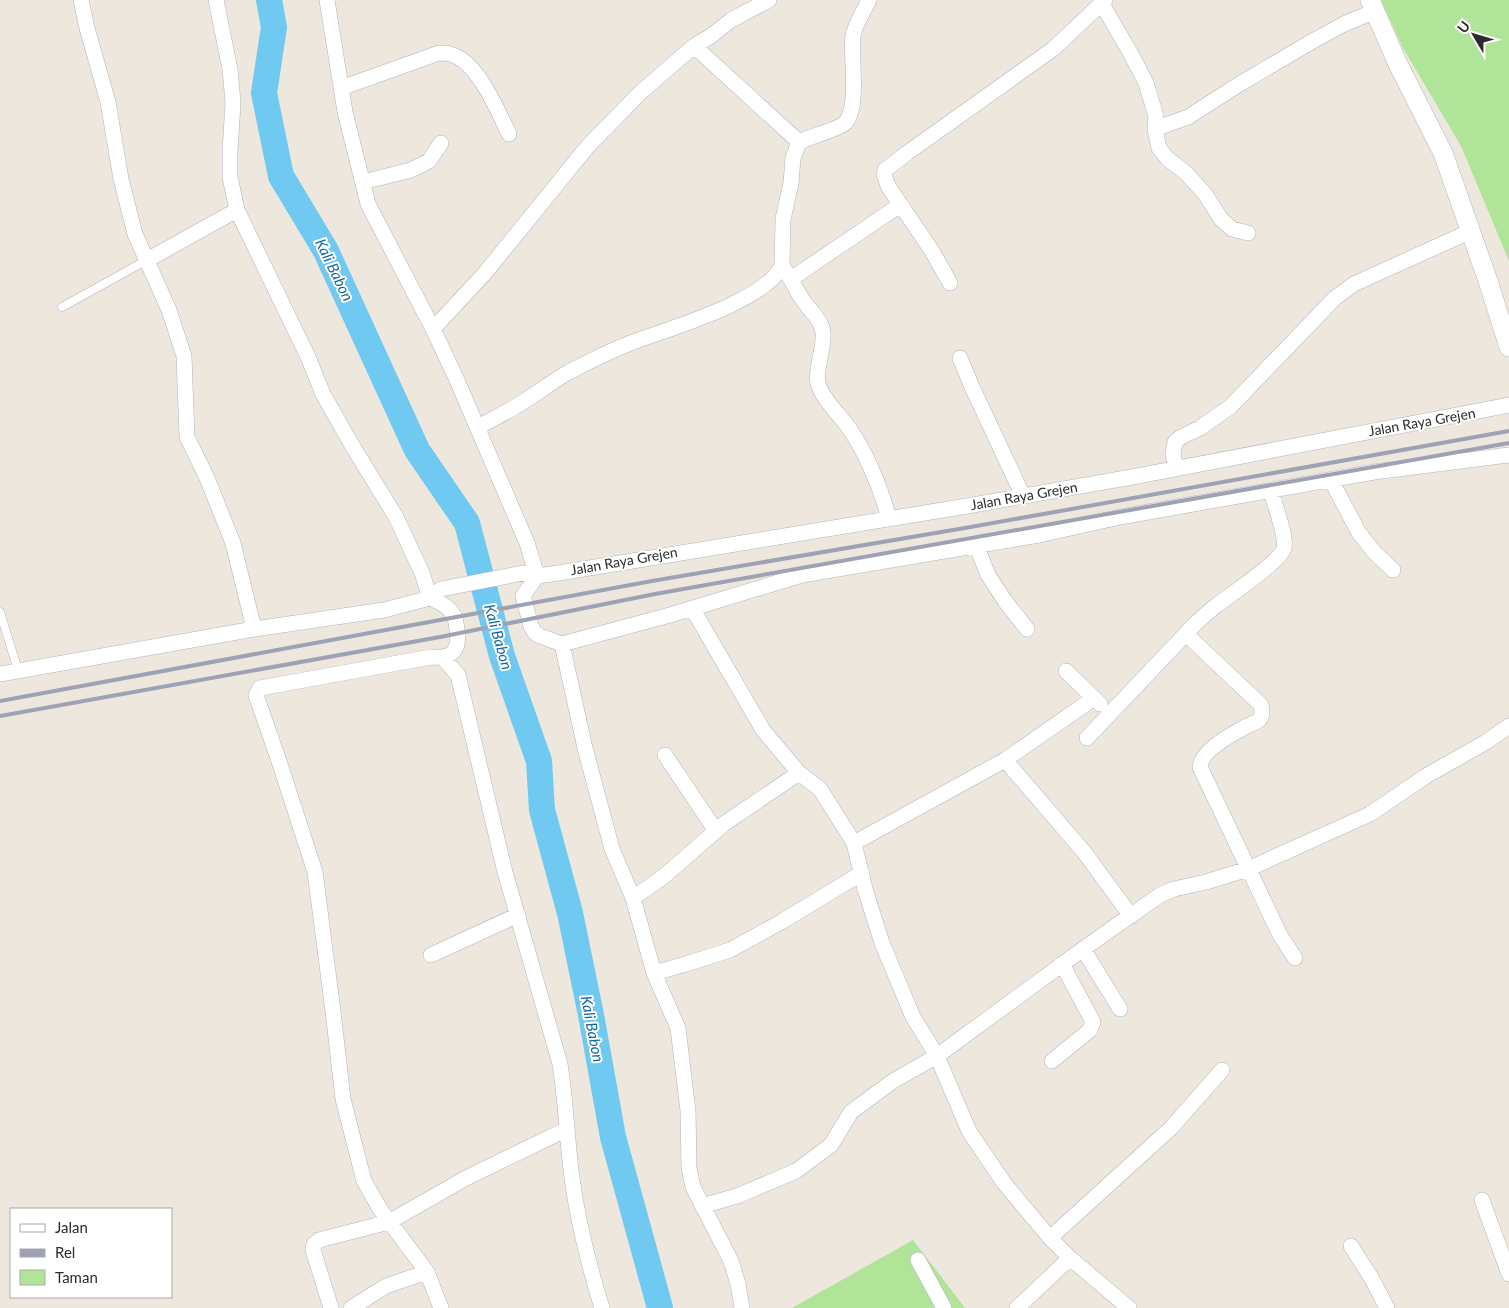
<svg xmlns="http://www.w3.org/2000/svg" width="1509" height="1308" font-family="Lato,sans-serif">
<rect width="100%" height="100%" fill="#ede7dd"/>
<path fill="#b0e499" d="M 1381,0 L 1509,0 L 1509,261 L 1461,146 L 1403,48 Z
M 913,1240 L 965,1308 L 792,1308 Z"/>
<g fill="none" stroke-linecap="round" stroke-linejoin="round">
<path stroke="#6fc9f0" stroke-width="26" d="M 269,0 L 274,27 L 264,93 L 281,176 L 326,251 L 417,450 L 467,523 L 502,656 L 539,761 L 542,810 L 570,913 L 591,1015 L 613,1137 L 660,1308"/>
<g stroke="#b1b3bf" stroke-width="9">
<path id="service" d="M 62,307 L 147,260
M 0,612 L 18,670"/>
</g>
<g stroke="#b1b3bf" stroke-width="16">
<path id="minor" d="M 81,0 L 87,28 L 108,102 L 121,179 L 135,234 L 169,310 L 184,356 L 187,437 L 207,478 L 233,543 L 254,629
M 216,0 L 230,69 L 233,103 L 230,151 L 230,177 L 237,210 L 308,357 L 323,394 L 353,447 L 396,517 L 422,573 L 430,598 C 439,602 448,606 453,614 C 456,618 456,624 457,629 C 460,650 453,659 431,657 L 260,688 L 256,695 L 279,761 L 315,872 L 333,1011 L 343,1099 L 364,1181 L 380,1209 L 427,1272 L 441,1308
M 327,0 L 345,112 L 368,204 L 433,329 L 456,378 L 527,543 L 537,576
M 1102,4 L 1131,54 L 1146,83 L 1156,116 L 1155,129 L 1159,148 L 1168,159 L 1186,173 L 1205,194 L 1221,219 L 1232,229 L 1248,233
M 694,46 L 799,142
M 341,88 L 439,53 C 442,53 447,53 450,54 C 477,60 498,111 509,134
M 1155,129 L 1188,117 L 1238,85 L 1311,42 L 1344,24 L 1375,11
M 363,182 L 411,170 L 429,161 L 441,143
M 147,260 L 237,210
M 782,266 C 790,276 795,288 802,299 C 810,311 825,322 823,338 C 823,351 815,371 818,384 C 823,400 841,416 851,431 C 869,458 880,487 889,518
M 791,279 L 900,205
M 950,283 L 932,251 L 888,186 L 884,174 L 885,170 L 907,153 L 1053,49 L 1105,0
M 433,329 L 485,273 L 588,146 L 641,92 L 694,46 L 711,36 L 731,20 L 769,0
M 960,358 L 972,387 L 1023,496
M 478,427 C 491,420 505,413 518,405 C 535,395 551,382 569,372 C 588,362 608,352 628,344 C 666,329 763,303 782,266 L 783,219 L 791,183 L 793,158 L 799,142 C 809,137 839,129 845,123 C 860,108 850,55 853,36 C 855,24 864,11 869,0
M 1176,469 L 1173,454 L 1175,442 L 1181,437 L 1200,428 L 1230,407 L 1335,298 L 1354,284 L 1471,231
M 1331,480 L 1359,533 L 1375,553 L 1393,570
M 976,545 L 988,575 L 1005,601 L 1027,629
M 537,576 L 523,596 L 531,626 L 535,633 L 540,636 L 562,644 L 670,615 L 802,575 L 1039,535 L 1120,517 L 1374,472 L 1509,455
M 692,608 L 763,730 L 799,773 L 820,789 L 854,843 L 865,889 L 882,943 L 913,1017 L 937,1056 L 969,1131 L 1004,1183 L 1050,1238 L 1070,1258 L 1129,1308
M 1186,634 L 1261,705 C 1262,709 1263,713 1261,717 C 1259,722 1250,724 1245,727 C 1232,734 1201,751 1200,767 L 1280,935 L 1295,958
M 562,644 L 585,748 L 612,849 L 633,898 L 654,973 L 678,1028 L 688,1111 L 689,1168 L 693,1187 L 731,1261 L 738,1284 L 742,1308
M 443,658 L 458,675 L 505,872 L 560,1064 C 566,1102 567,1140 572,1178 C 578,1222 589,1266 602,1308
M 1066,671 L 1100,704
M 0,674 L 254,629 L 384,610 L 430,598 L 441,589 L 523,573 L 537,576 L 565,572 L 973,505 L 1132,477 L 1509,405
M 1087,738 L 1196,623 C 1203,617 1210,610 1217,605 C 1230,595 1281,561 1284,548 C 1287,537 1274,503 1271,491
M 665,755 L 716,831
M 1005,760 L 1094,698
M 854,843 L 1005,760 L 1084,852 L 1131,916
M 633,898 L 663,877 L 725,823 L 799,773
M 1083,949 L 1120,1009
M 431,955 L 518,915
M 654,973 L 686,964 L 730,950 L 781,922 L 862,873
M 1052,1061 L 1090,1030 L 1093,1022 L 1062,964
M 1482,1200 L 1509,1274
M 702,1206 L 737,1196 L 796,1171 L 831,1145 L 851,1112 L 893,1081 L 937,1056 L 1083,949 L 1160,895 L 1174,889 L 1206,882 L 1248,869 L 1370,814 L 1426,776 L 1486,742 L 1509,726
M 1050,1238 L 1171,1128 L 1222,1070
M 1351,1246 L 1372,1279 L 1387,1308
M 918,1260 L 944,1308
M 331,1308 L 313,1250 L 314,1244 L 319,1240 L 389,1222 L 466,1178 L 567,1129
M 351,1308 L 386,1286 L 427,1272
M 1017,1308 L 1070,1258"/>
</g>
<g stroke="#b1b3bf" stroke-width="20">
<path id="tertiary" d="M 1370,0 L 1397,62 L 1443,153 L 1488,281 L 1509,347"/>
</g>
<use href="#service" stroke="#fff" stroke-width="8"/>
<use href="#minor" stroke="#fff" stroke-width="15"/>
<use href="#tertiary" stroke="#fff" stroke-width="19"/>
<path stroke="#9fa2b5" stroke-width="4" d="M 0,701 L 652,581 L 965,528 L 1509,431
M 0,716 L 440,637 L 655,594 L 1509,443"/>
</g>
<g text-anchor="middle" stroke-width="4" stroke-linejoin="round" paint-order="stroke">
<g font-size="14" fill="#2b2b2b" stroke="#fff">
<text transform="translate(1422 422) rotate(-10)" y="5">Jalan Raya Grejen</text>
<text transform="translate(1024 496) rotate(-10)" y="5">Jalan Raya Grejen</text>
<text transform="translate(624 561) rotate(-10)" y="5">Jalan Raya Grejen</text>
</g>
<g font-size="15" font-style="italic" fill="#0c669d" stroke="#fff">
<text transform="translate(334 270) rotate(64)" y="5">Kali Babon</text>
<text transform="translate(498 637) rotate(74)" y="5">Kali Babon</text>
<text transform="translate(592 1029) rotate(79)" y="5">Kali Babon</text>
</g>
</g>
<rect x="10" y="1208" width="162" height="90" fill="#ffffff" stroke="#aaaaaa"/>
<rect x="20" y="1224" width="25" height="8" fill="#ffffff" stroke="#aaaaaa"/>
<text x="55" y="1233" font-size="15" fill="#2b2b2b">Jalan</text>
<rect x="20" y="1249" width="25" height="8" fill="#9fa2b5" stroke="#aaaaaa"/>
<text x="55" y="1258" font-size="15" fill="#2b2b2b">Rel</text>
<rect x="20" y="1270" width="25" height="15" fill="#b0e499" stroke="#aaaaaa"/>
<text x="55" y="1283" font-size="15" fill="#2b2b2b">Taman</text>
<g transform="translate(1474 35) rotate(308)" stroke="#ffffff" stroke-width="4" paint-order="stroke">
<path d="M0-4L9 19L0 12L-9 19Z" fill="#2b2b2b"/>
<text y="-8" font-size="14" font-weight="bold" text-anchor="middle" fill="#2b2b2b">U</text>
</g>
</svg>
